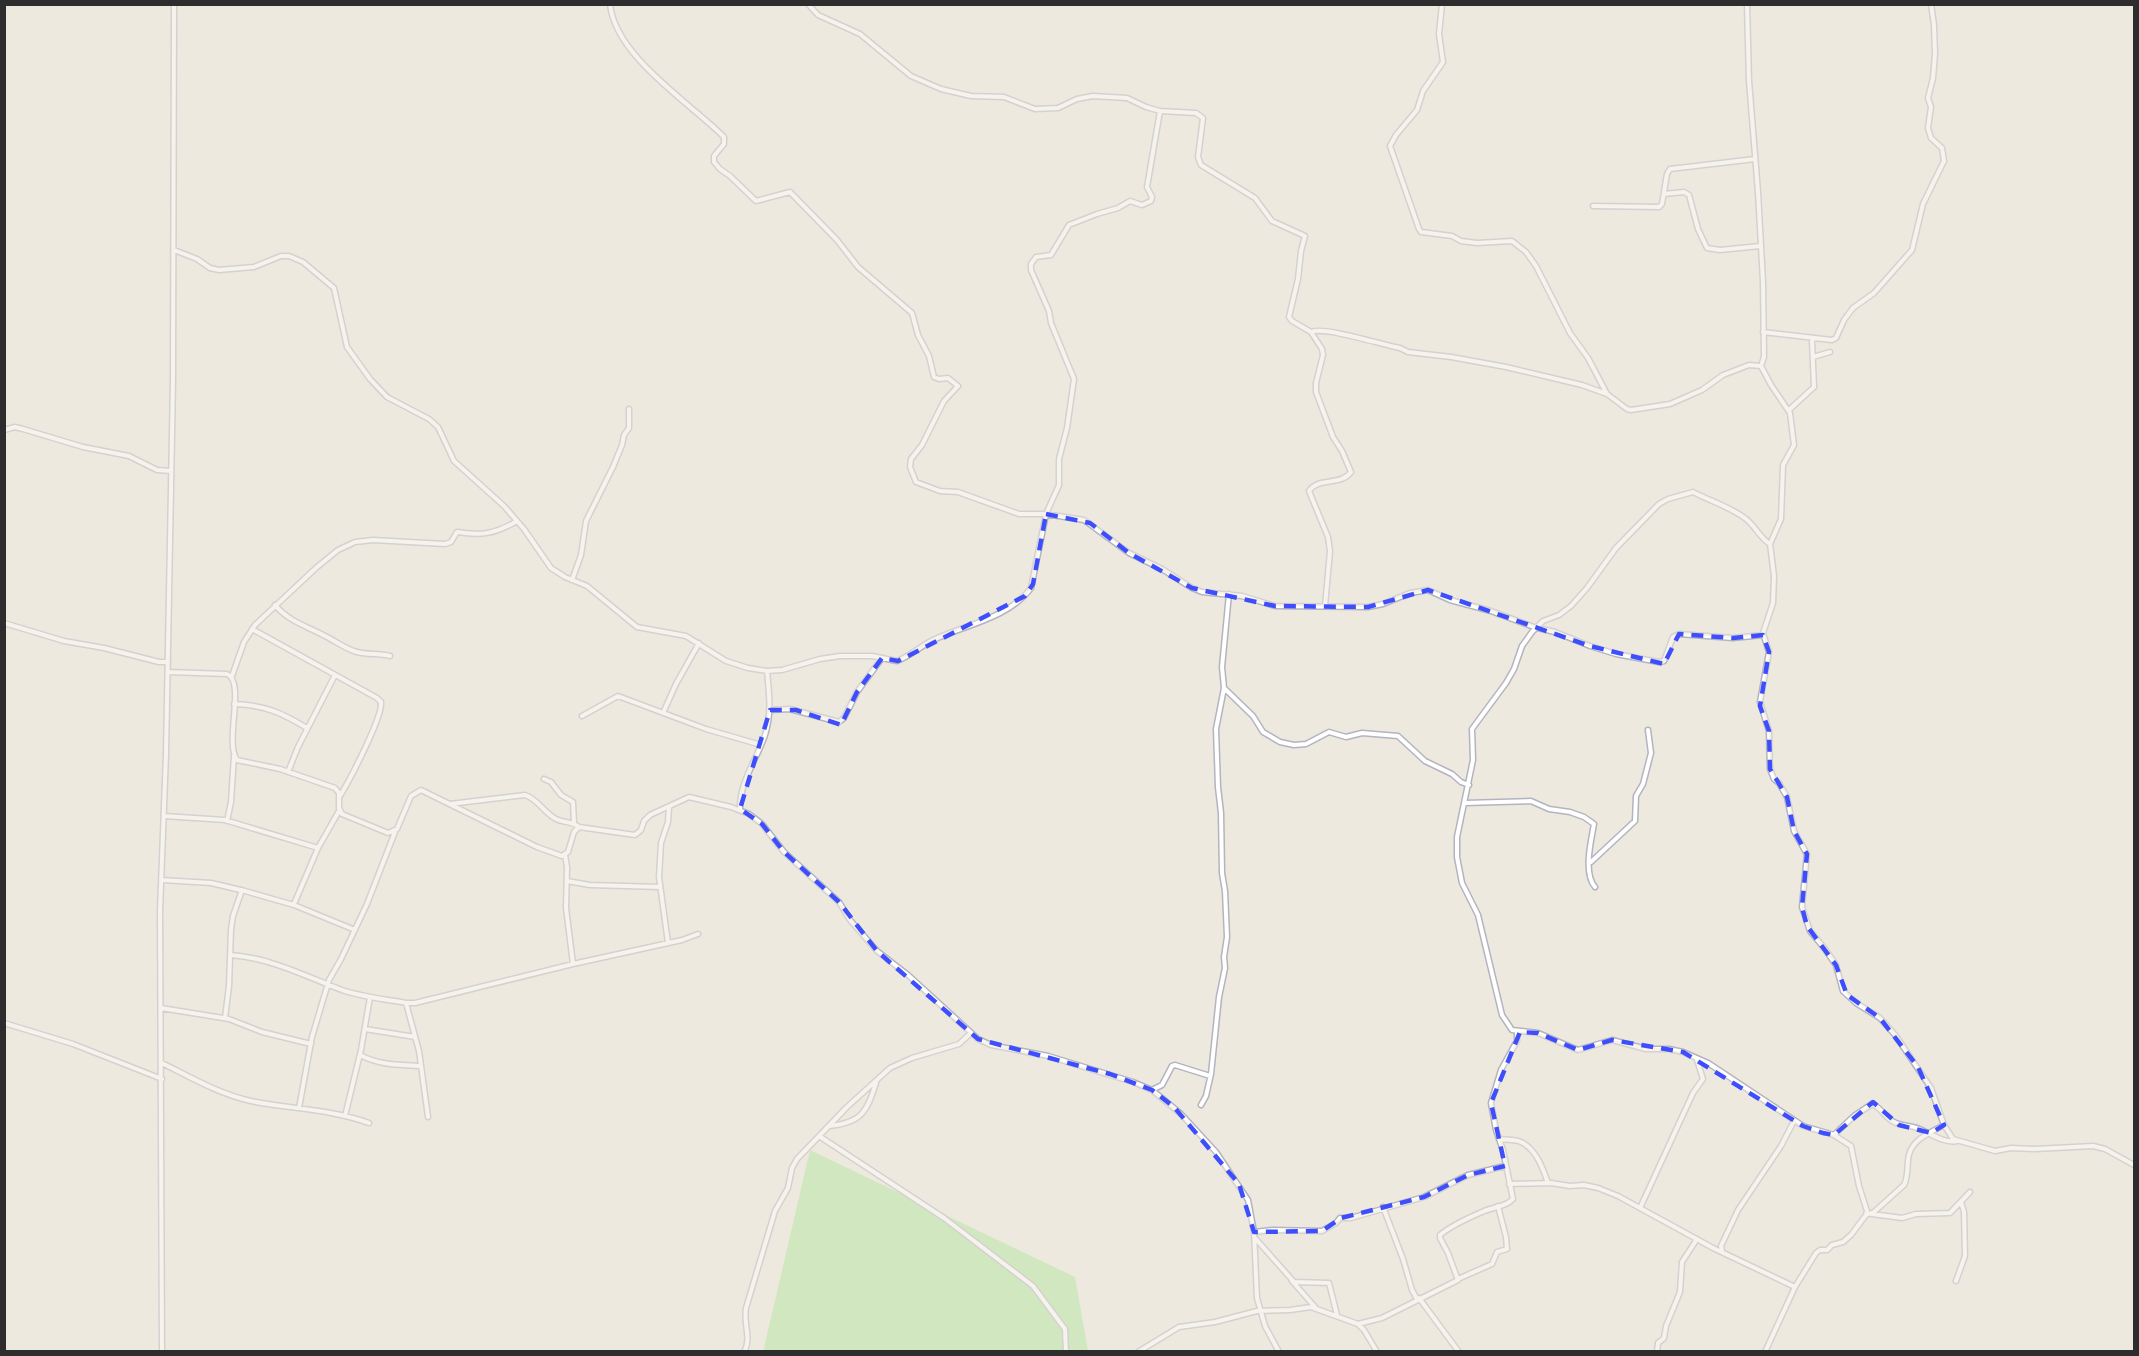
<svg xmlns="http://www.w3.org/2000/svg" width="2139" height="1356" font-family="Quicksand,sans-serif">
<rect width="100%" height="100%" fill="#eee9df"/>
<path fill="#ade59b" d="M 810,1150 L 1075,1277 L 1088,1351 L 763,1352 Z"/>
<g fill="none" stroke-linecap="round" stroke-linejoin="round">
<g stroke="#b3b4c0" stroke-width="7">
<path id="minor" d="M 610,4 C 615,56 689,102 724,137 L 724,144 L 714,156 L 714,162 L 720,169 L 730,176 L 756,201 L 790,192 L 837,240 L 858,267 L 912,313 L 918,335 L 929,356 L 934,377 L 939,379 L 948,378 L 958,386 L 944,401 L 922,445 L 911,459 L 910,467 L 916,482 L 940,491 L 958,492 L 1019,514 L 1046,514 L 1084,520 L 1129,553 L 1162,569 L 1192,588 L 1202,592 L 1242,596 L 1275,606 L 1368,607 L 1383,604 L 1410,593 L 1428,590 L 1450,600 L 1491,611 L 1534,627 L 1555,632 L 1590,646 L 1616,654 L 1659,662 L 1664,661 L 1673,637 L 1679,634 L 1733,638 L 1763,635
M 808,4 L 818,15 L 860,34 L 911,76 L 941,89 L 971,96 L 1004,97 L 1035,109 L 1058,108 L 1077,99 L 1093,96 L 1127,98 L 1146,107 L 1160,111 L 1196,113 L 1203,118 L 1198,157 L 1201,165 L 1255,198 L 1272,221 L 1305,236 L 1301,251 L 1298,279 L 1289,317 L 1292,321 L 1311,332 L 1322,349 L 1323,355 L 1316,383 L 1316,392 L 1333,437 L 1342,451 L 1351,472 C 1341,486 1318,477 1309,491 L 1328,537 L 1330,551 L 1325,606
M 1442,4 L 1439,34 L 1443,62 L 1423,91 L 1417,110 L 1396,135 L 1390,146 L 1419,229 L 1421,232 L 1452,236 L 1461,241 L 1477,243 L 1512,241 L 1526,252 L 1536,266 L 1570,333 L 1588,358 L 1607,394
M 1747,4 L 1749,81 L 1758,192 L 1763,282 L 1764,357 L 1761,366 L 1771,385 L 1790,413 L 1794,445 L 1783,465 L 1781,519 L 1770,544 L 1774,576 L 1773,603 L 1763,633 L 1769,652 L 1760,702 L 1769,731 L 1770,769 L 1774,779 L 1779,783 L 1787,797 L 1794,831 L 1807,854 L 1802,907 L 1810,931 L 1825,949 L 1836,965 L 1843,991 L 1856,1003 L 1880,1018 L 1896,1036 L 1931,1088 L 1944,1125 L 1953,1139 L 1995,1151 L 2011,1148 L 2035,1149 L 2093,1146 L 2105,1149 L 2134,1165
M 1664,194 L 1684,192 L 1689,195 L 1698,229 L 1707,248 L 1720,250 L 1760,246
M 1593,206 L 1659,207 L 1662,204 L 1667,174 L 1670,169 L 1755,159
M 174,250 L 197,259 L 210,268 L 219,270 L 254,267 L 281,256 L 289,256 L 303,262 L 334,288 L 347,347 L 370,379 L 387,397 L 429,419 L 438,427 L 454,461 L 504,506 L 524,529 L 551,568 L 565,577 L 587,586 L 637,627 L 686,636 L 726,661 L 748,668 L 767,671 L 782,670 L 820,659 L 840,656 L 872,656 L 897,661 C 910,656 921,646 933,640 C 965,625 1009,618 1031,588 L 1046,514 L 1059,485 L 1059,459 L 1067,428 L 1074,379 L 1051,323 L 1049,311 L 1031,270 L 1031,264 L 1036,257 L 1051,255 L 1069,225 L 1097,214 L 1118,208 L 1130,201 L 1142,205 L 1151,201 L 1152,197 L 1147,187 L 1160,111
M 1311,332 C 1325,326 1382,345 1400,348 L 1408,352 L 1451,357 L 1506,367 L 1582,385 L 1607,394 L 1627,409 L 1631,410 L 1670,404 L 1702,390 L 1723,375 L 1749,365 L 1761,366
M 1763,332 L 1832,340 L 1836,338 L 1844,320 L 1853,308 L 1874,293 L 1912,250 L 1923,204 L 1944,161 L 1942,148 L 1931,138 L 1928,128 L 1931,107 L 1928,98 L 1933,78 L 1935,54 L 1934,25 L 1931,4
M 1813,357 L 1830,352
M 1789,410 L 1814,387 L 1812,341 L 1814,338
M 4,430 L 15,427 L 23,429 L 83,447 L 129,456 L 157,470 L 171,471
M 572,580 L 581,555 L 586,521 L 613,467 L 622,445 L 624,435 L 629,428 L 629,409
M 275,605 C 289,622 309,627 327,637 C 337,642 346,649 357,652 C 368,655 379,653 390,656
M 4,623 L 64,641 L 104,648 L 159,662 L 168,662
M 252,629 L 377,698 L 381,702 C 383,717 349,781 340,796
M 168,672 L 227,674 C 246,682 224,742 237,760 L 280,769 L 335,788 L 339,793 L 339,808 L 342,814 L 388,833 L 397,829 L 411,796 L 421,790 L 537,847 L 562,856 L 568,852 L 574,832 L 579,827 L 635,835 L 641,830 L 644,821 L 650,815 L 689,797 L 731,807 L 749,814 L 762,824 L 784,852 L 839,902 L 850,920 L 877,951 L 908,975 L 978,1039 L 991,1045 L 1048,1056 L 1133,1082 L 1152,1090 L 1181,1114 L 1216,1152 L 1248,1200 L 1254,1232 L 1257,1298 L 1265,1326 L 1279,1352
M 232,676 L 244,642 L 255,625 L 317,567 L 338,550 L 355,542 L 373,540 L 445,544 L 451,542 L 457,532 C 481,536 495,534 517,521
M 1224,688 L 1253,716 L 1263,732 L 1280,742 L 1294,745 L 1306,744 L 1329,732 L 1346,737 L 1362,733 L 1398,736 L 1425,761 L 1452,774 L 1461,782 L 1469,785
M 234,704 C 265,705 282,713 307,728
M 770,710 L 790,709 L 839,722 L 844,718 L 857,692 L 882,658
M 663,713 L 676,684 L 699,643
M 582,716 L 618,696 L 706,729 L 761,745
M 288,772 L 298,747 L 335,675
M 544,779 L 551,782 L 561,795 L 573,802 L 574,823
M 1465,803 L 1531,801 L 1549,809 L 1570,812 L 1584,817 L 1594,824 C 1591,841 1583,873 1595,887
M 450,804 L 525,795 C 538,799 544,813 556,819 C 564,823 572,821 579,827
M 740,809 C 739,783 757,759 765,735 C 772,713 769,693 767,671
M 164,816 L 225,820 L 318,848
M 227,821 L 231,802 L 234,756
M 565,855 L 567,867 L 566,908 L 573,964
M 1591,862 L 1635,821 L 1636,796 L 1643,784 L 1651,753 L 1648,730
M 162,880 L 211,883 L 245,891 L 294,905 L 355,930
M 567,881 L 590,885 L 660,887
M 294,904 L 318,848 L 339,811
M 668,943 L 659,877 L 661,843 L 668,822 L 669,807
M 231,955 C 271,958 305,976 342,990 C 362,997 385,999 406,1003 L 415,1003 L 573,964 L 682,940 L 698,934
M 406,1003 L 419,1051 L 428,1117
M 161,1008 L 229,1019 L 262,1032 L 311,1044
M 225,1018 L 229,986 L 231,929 L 233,916 L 242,890
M 4,1023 L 73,1044 L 162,1079
M 365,1029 L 415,1037
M 360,1055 C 379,1065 399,1065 421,1066
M 162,1063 C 190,1077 219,1094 251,1101 C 290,1109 331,1109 369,1123
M 1152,1090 L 1162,1085 L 1172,1066 L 1175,1065 L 1210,1076
M 1201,1105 L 1206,1096 L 1211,1074 L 1219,997 L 1225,968 L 1224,957 L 1227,937 L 1225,891 L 1222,873 L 1221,813 L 1218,787 L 1216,729 L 1224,688 L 1222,667 L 1229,594
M 299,1108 L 312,1037 L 329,980 L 341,959 L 367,904 L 395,832
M 345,1116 L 361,1050 L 370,997
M 829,1126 C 862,1123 867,1111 876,1083
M 1834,1135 L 1854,1116 L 1872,1104 C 1881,1107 1885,1118 1894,1122 C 1901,1126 1909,1125 1917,1128 C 1928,1132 1944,1144 1957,1141
M 819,1136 L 944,1218 L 1033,1286 L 1065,1329 L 1066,1352
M 1499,1139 C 1506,1140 1517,1139 1523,1143 C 1537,1151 1543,1169 1548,1183
M 1509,1184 L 1551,1183 L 1570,1186 L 1584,1185 L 1598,1188 L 1618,1196 L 1713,1248 L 1795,1287
M 1383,1207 L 1403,1259 L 1412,1290 L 1417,1299
M 1640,1208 L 1693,1093 L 1703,1079 L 1697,1060
M 1872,1214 L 1902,1218 L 1916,1214 L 1950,1213 L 1970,1192
M 1866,1215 L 1874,1212 L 1904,1185 C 1908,1177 1907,1169 1908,1161 C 1909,1140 1928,1134 1944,1125
M 1254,1232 L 1273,1230 L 1322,1231 L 1336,1223 L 1340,1218 L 1351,1218 L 1424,1197 L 1468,1175 L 1505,1166
M 1255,1238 L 1294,1282 L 1329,1283 L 1337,1315
M 1722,1251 L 1721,1246 L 1738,1210 L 1781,1146 L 1794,1121
M 1458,1279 L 1492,1264 L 1497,1252 L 1507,1249 L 1506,1237 L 1498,1206
M 1292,1281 L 1315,1307
M 1956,1281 L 1965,1256 L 1964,1212 L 1961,1202
M 1419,1298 L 1459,1352
M 1358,1324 L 1382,1318 L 1458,1280 L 1448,1253 L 1440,1238 L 1440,1235 C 1452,1225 1468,1218 1482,1212 C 1492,1207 1506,1207 1513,1199 L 1503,1150 L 1496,1130 L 1491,1103 L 1501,1070 L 1517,1041 L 1517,1032
M 162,1352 L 160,911 L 166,754 L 173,381 L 174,4
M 744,1352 C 752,1339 743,1323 746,1308 L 775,1211 L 788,1188 L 792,1168 L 797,1159 L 847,1107 L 890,1068 L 912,1058 L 959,1044 L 971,1033
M 1138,1352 L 1179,1327 L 1215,1322 L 1257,1311 L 1290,1310 L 1311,1307 L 1358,1324 L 1364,1330 L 1377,1352
M 1657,1352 L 1658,1343 L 1664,1338 L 1666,1326 L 1680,1292 L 1682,1262 L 1697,1239
M 1765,1352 L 1795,1287 L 1816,1253 L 1820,1250 L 1827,1250 L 1832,1245 L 1843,1242 L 1851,1235 L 1866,1215 L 1867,1211 L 1859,1186 L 1851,1146 L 1834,1135 L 1803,1126 L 1708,1063 L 1683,1052 L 1669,1049 L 1646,1049 L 1612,1040 L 1578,1050 L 1538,1033 L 1512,1030 L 1502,1015 L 1478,915 L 1462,883 L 1457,857 L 1457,837 L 1473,760 L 1472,729 L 1506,683 L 1514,669 L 1522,646 L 1532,632 L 1543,621 L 1559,615 L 1571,606 L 1587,588 L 1616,548 L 1659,504 L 1668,499 L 1693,492 C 1710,501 1731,507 1746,519 C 1755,526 1761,539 1770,544"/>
</g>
<use href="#minor" stroke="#fff" stroke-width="4"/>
</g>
<path d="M0 0H2139V1356H0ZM 1046,514 L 1090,523 L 1129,553 L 1192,588 L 1275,606 L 1368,607 L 1428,590 L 1590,646 L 1664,664 L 1679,634 L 1733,638 L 1763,635 L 1769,652 L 1760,706 L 1769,731 L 1770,769 L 1787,797 L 1794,831 L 1807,854 L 1802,907 L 1807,926 L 1836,965 L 1847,995 L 1880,1018 L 1918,1067 L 1944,1125 L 1931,1133 L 1899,1125 L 1873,1102 L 1834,1135 L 1823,1133 L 1803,1126 L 1683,1052 L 1612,1040 L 1578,1050 L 1538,1033 L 1520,1032 L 1491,1103 L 1505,1166 L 1468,1175 L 1424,1197 L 1341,1218 L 1322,1231 L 1254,1232 L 1239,1184 L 1174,1107 L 1152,1090 L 1110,1074 L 978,1039 L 877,951 L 839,902 L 784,852 L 762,824 L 740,809 L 770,710 L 796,710 L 841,725 L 857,692 L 882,658 L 898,661 L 1025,596 L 1033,584 Z" fill="#eee9df" fill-opacity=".55" fill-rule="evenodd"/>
<path fill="none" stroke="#3e4efd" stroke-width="4.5" stroke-dasharray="12 8" stroke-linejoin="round" d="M 1046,514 L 1090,523 L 1129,553 L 1192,588 L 1275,606 L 1368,607 L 1428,590 L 1590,646 L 1664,664 L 1679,634 L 1733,638 L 1763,635 L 1769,652 L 1760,706 L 1769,731 L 1770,769 L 1787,797 L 1794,831 L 1807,854 L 1802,907 L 1807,926 L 1836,965 L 1847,995 L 1880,1018 L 1918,1067 L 1944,1125 L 1931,1133 L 1899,1125 L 1873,1102 L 1834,1135 L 1823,1133 L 1803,1126 L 1683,1052 L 1612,1040 L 1578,1050 L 1538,1033 L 1520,1032 L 1491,1103 L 1505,1166 L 1468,1175 L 1424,1197 L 1341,1218 L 1322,1231 L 1254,1232 L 1239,1184 L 1174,1107 L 1152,1090 L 1110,1074 L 978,1039 L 877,951 L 839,902 L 784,852 L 762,824 L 740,809 L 770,710 L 796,710 L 841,725 L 857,692 L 882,658 L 898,661 L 1025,596 L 1033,584 Z"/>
<rect width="2139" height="1356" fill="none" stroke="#2d2d2d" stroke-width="12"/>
</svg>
